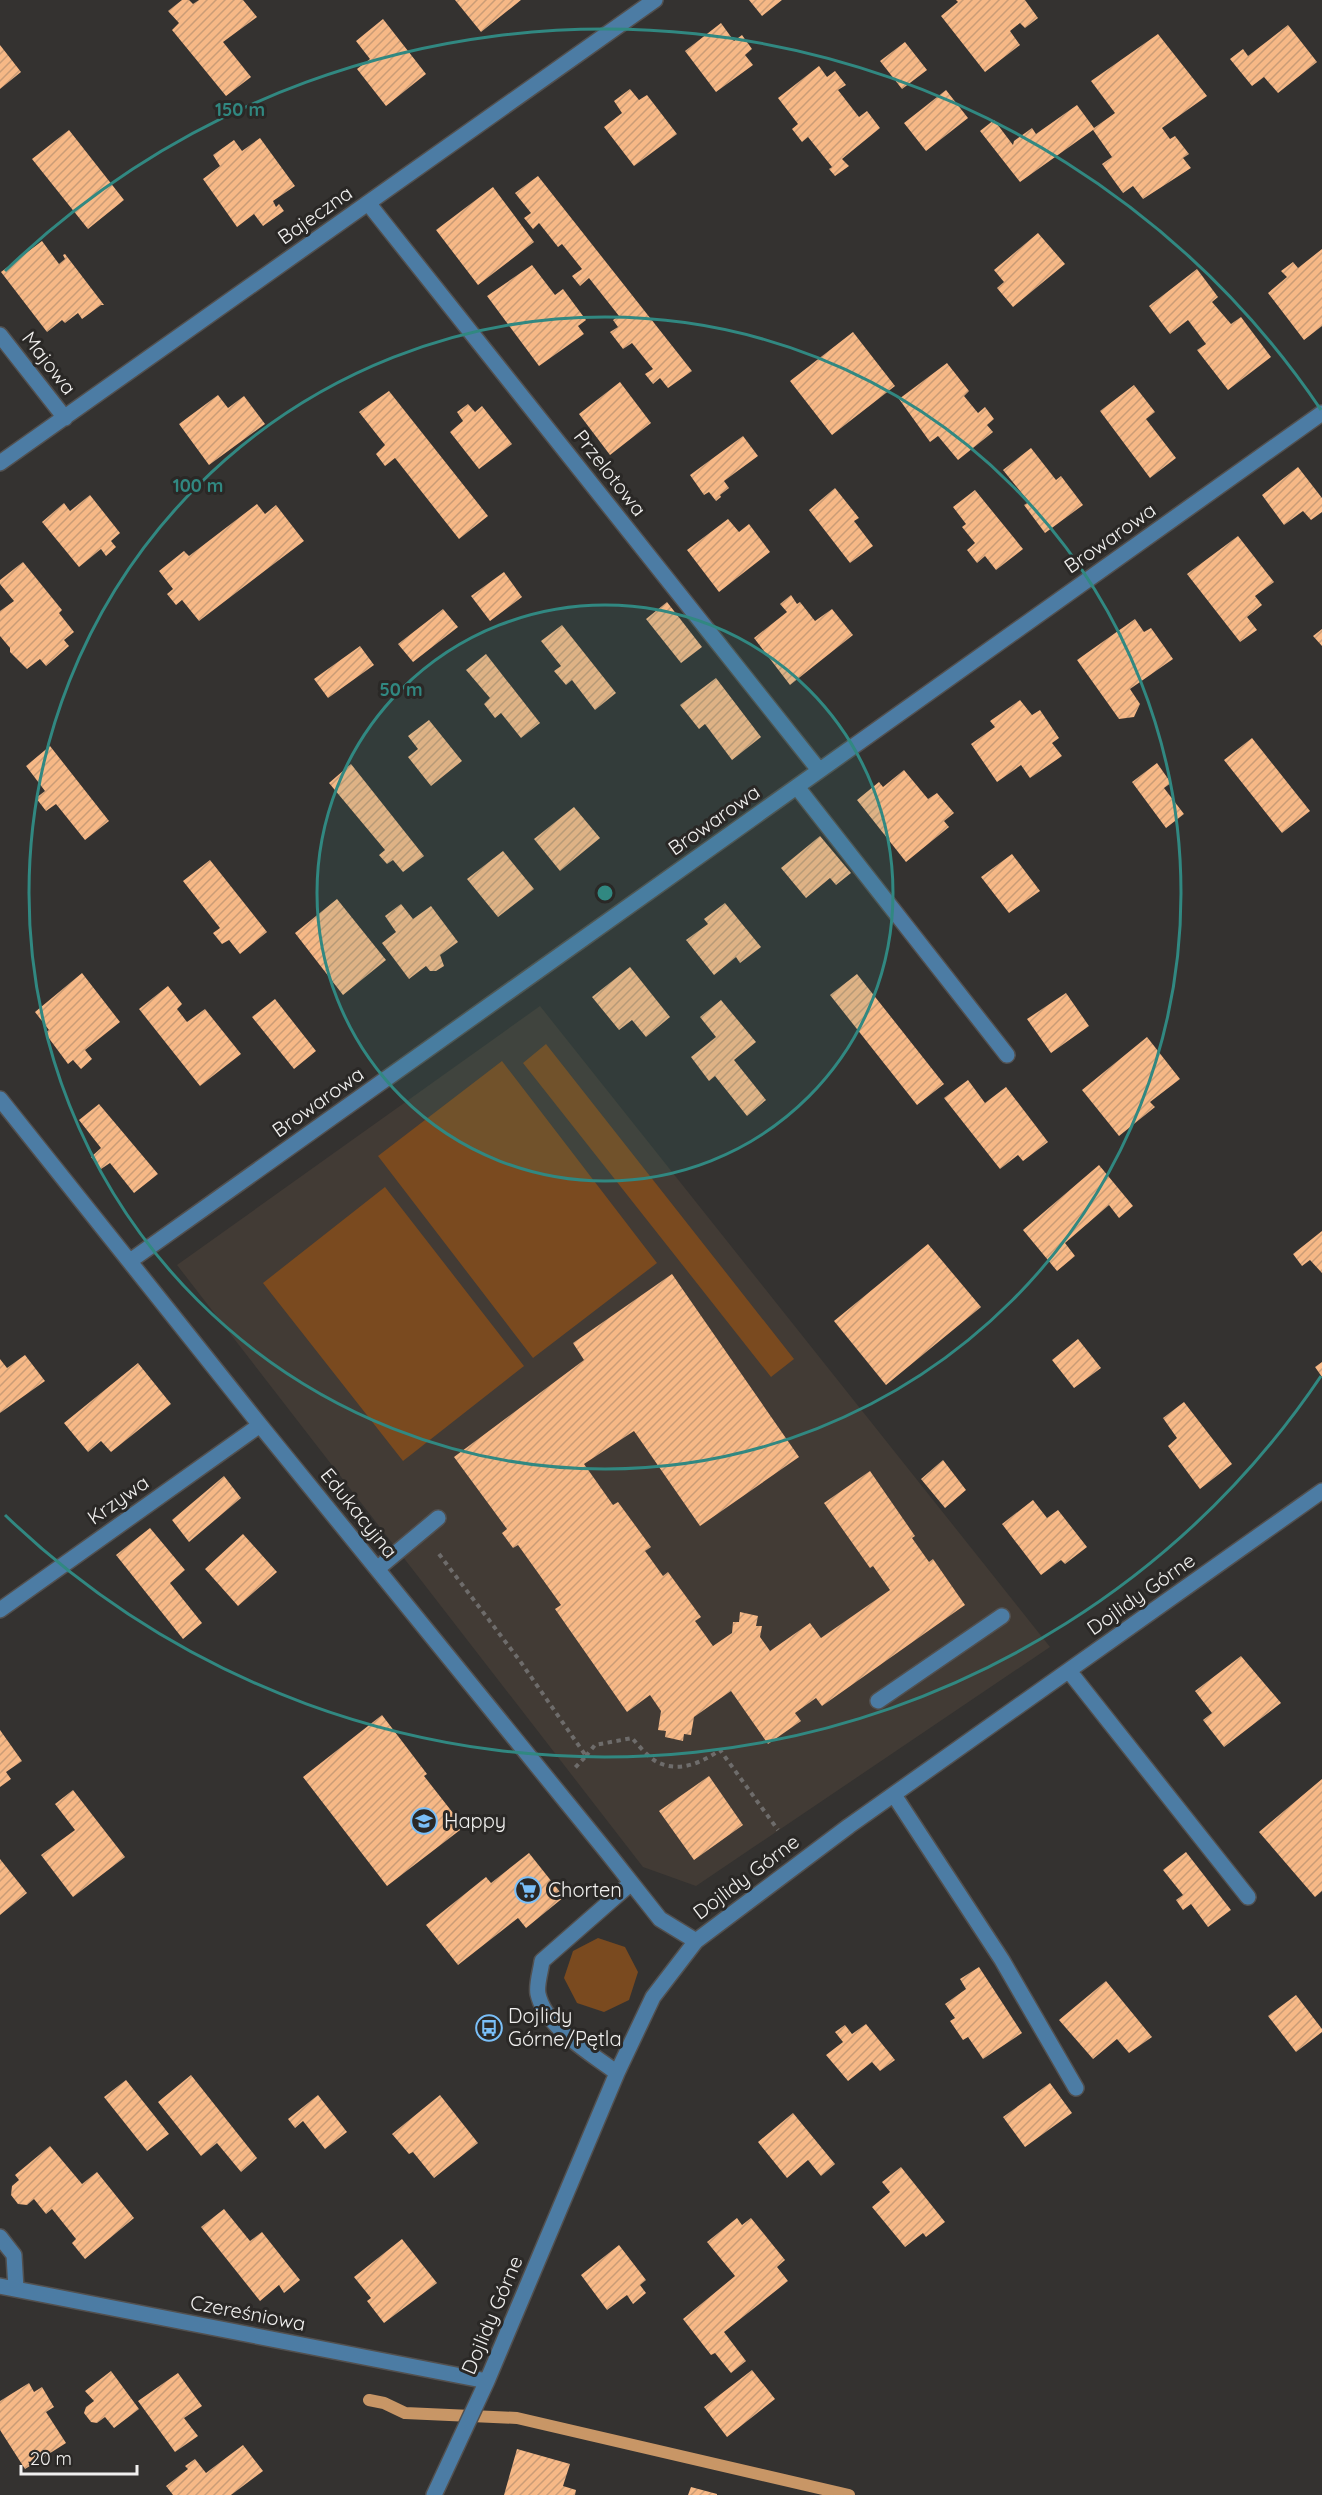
<svg xmlns="http://www.w3.org/2000/svg" width="1322" height="2495" font-family="Quicksand,sans-serif">
<defs>
<pattern id="building-hatch" width="6" height="6" patternUnits="userSpaceOnUse" patternTransform="scale(1.5)"><rect width="6" height="6" fill="#f6b886"/><path d="M-1 1l2-2M0 6l6-6M5 7l2-2" fill="none" stroke="#ca9c76"/></pattern>
</defs>
<rect width="100%" height="100%" fill="#343230"/>
<path fill="#423b35" d="M 540,1006 L 1050,1647 L 696,1886 L 643,1867 L 177,1265 Z"/>
<path fill="#7a4a1f" d="M 546,1044 L 794,1359 L 771,1377 L 523,1063 Z
M 502,1061 L 657,1263 L 533,1358 L 378,1156 Z
M 385,1187 L 524,1366 L 403,1461 L 263,1283 Z
M 598,1938 L 625,1947 L 638,1972 L 629,2000 L 604,2012 L 577,2003 L 564,1978 L 573,1951 Z"/>
<g fill="none" stroke-linecap="round" stroke-linejoin="round">
<path stroke="#c89666" stroke-width="12" d="M 369,2400 L 384,2403 L 405,2413 L 517,2418 L 849,2495"/>
</g>
<path fill="url(#building-hatch)" d="M 182,0 L 189,0 L 193,4 L 199,0 L 243,0 L 257,17 L 223,42 L 251,77 L 226,96 L 172,30 L 179,23 L 168,11 Z
M 455,0 L 521,0 L 481,32 Z
M 749,0 L 782,0 L 762,16 Z
M 956,0 L 1025,0 L 1038,18 L 1025,28 L 1020,23 L 1010,31 L 1020,45 L 985,72 L 941,16 L 958,2 Z
M 383,19 L 426,74 L 386,106 L 357,69 L 370,59 L 356,41 Z
M 721,23 L 734,41 L 742,35 L 752,49 L 745,55 L 753,65 L 716,92 L 685,51 Z
M 1288,25 L 1317,62 L 1278,93 L 1264,77 L 1252,86 L 1230,59 L 1243,49 L 1248,56 Z
M 1158,34 L 1207,96 L 1162,128 L 1170,139 L 1175,136 L 1189,154 L 1183,158 L 1191,168 L 1143,199 L 1133,186 L 1123,193 L 1102,164 L 1112,157 L 1093,130 L 1020,182 L 980,131 L 994,120 L 1013,145 L 1014,141 L 1032,128 L 1036,134 L 1077,105 L 1094,128 L 1115,113 L 1091,81 Z
M 905,42 L 927,70 L 902,89 L 880,61 Z
M 0,45 L 21,72 L 0,89 Z
M 819,66 L 827,77 L 835,71 L 846,85 L 838,90 L 859,117 L 867,111 L 880,128 L 842,159 L 849,166 L 835,176 L 829,169 L 832,167 L 808,137 L 802,142 L 792,129 L 798,124 L 778,98 Z
M 630,89 L 639,100 L 647,95 L 677,134 L 634,166 L 604,127 L 622,113 L 614,101 Z
M 946,90 L 968,118 L 926,151 L 904,123 Z
M 69,130 L 124,200 L 88,229 L 32,159 Z
M 260,138 L 295,186 L 273,201 L 276,207 L 279,204 L 284,211 L 263,226 L 254,214 L 237,227 L 203,179 L 220,166 L 213,155 L 234,140 L 242,151 Z
M 538,176 L 692,371 L 668,388 L 660,378 L 653,384 L 645,374 L 653,369 L 632,343 L 623,349 L 610,332 L 618,327 L 613,320 L 619,316 L 589,278 L 580,286 L 572,276 L 582,269 L 562,244 L 558,247 L 539,223 L 533,229 L 524,218 L 531,213 L 515,193 Z
M 493,187 L 534,242 L 478,285 L 436,230 Z
M 1038,233 L 1065,264 L 1013,307 L 997,288 L 1004,282 L 994,270 Z
M 42,241 L 59,264 L 65,259 L 63,255 L 65,254 L 104,305 L 101,305 L 82,319 L 78,313 L 65,323 L 62,320 L 47,332 L 1,272 Z
M 1322,249 L 1322,326 L 1304,340 L 1268,293 L 1287,277 L 1281,271 L 1293,262 L 1298,268 Z
M 532,265 L 555,295 L 563,289 L 586,320 L 578,326 L 584,334 L 539,366 L 487,296 Z
M 1197,269 L 1218,297 L 1212,302 L 1231,324 L 1241,317 L 1271,357 L 1228,390 L 1197,350 L 1206,344 L 1188,320 L 1170,334 L 1149,306 Z
M 853,332 L 895,386 L 832,435 L 790,381 Z
M 947,363 L 969,391 L 964,396 L 978,413 L 985,407 L 994,419 L 987,425 L 993,432 L 958,460 L 938,436 L 930,442 L 899,399 Z
M 620,382 L 651,423 L 610,455 L 579,414 Z
M 1134,385 L 1155,412 L 1146,419 L 1176,458 L 1150,478 L 1100,411 Z
M 389,391 L 488,516 L 459,539 L 395,458 L 385,466 L 376,454 L 385,445 L 359,412 Z
M 218,395 L 228,408 L 244,396 L 265,424 L 209,465 L 179,424 Z
M 468,404 L 475,412 L 482,406 L 512,444 L 479,469 L 450,432 L 463,421 L 457,412 Z
M 743,436 L 758,456 L 724,481 L 729,488 L 720,495 L 721,497 L 716,501 L 709,492 L 704,495 L 690,475 Z
M 1031,448 L 1056,480 L 1061,476 L 1083,505 L 1045,533 L 1024,505 L 1029,502 L 1003,470 Z
M 1298,467 L 1322,498 L 1322,512 L 1311,520 L 1303,511 L 1284,525 L 1262,495 Z
M 835,488 L 859,518 L 854,521 L 873,546 L 850,563 L 809,510 Z
M 975,490 L 1023,549 L 996,570 L 985,556 L 977,563 L 967,550 L 975,543 L 962,527 L 966,524 L 953,507 Z
M 90,495 L 120,533 L 111,541 L 116,547 L 106,556 L 101,549 L 79,567 L 42,522 L 64,503 L 70,511 Z
M 257,504 L 265,514 L 276,505 L 304,541 L 199,621 L 182,600 L 176,605 L 167,594 L 173,589 L 159,571 L 184,551 L 189,556 Z
M 728,519 L 739,532 L 749,524 L 770,552 L 719,592 L 687,550 Z
M 1238,536 L 1274,582 L 1255,596 L 1262,605 L 1247,617 L 1257,630 L 1240,642 L 1187,574 Z
M 23,562 L 62,610 L 59,613 L 74,632 L 64,640 L 69,646 L 46,666 L 40,659 L 27,669 L 10,652 L 10,648 L 0,636 L 0,611 L 14,601 L 0,584 L 0,580 Z
M 504,572 L 522,597 L 490,621 L 471,596 Z
M 791,595 L 797,604 L 800,602 L 815,621 L 832,609 L 853,635 L 790,685 L 754,638 L 787,612 L 780,604 Z
M 667,602 L 702,647 L 681,663 L 646,619 Z
M 443,609 L 458,627 L 413,662 L 398,644 Z
M 1135,619 L 1144,632 L 1151,628 L 1173,659 L 1130,689 L 1140,704 L 1134,717 L 1119,719 L 1077,660 Z
M 562,625 L 616,693 L 595,710 L 572,680 L 566,685 L 554,671 L 561,666 L 541,641 Z
M 1322,629 L 1322,646 L 1313,636 Z
M 360,646 L 374,665 L 328,698 L 314,679 Z
M 486,654 L 540,723 L 521,738 L 501,713 L 495,718 L 484,704 L 490,698 L 466,670 Z
M 716,678 L 761,737 L 732,760 L 705,724 L 699,729 L 680,705 Z
M 1020,700 L 1032,715 L 1040,710 L 1059,738 L 1052,743 L 1062,756 L 1030,778 L 1021,765 L 997,782 L 971,744 L 995,727 L 990,721 Z
M 429,720 L 462,761 L 431,786 L 408,757 L 418,749 L 408,736 Z
M 1252,738 L 1310,811 L 1282,833 L 1224,760 Z
M 50,746 L 109,821 L 85,840 L 56,804 L 46,811 L 36,798 L 45,791 L 26,766 Z
M 1157,763 L 1171,783 L 1164,788 L 1184,814 L 1166,828 L 1132,782 Z
M 351,764 L 424,856 L 403,872 L 393,860 L 387,864 L 379,855 L 385,850 L 329,783 Z
M 904,770 L 928,799 L 937,793 L 954,813 L 944,821 L 949,827 L 906,862 L 857,800 L 879,782 L 883,787 Z
M 574,807 L 600,838 L 560,871 L 534,839 Z
M 820,836 L 851,873 L 836,885 L 830,878 L 806,898 L 781,868 Z
M 503,851 L 534,889 L 498,917 L 467,879 Z
M 1012,854 L 1040,891 L 1009,913 L 981,877 Z
M 210,860 L 267,932 L 240,954 L 229,940 L 222,944 L 213,933 L 220,928 L 183,881 Z
M 337,899 L 386,960 L 343,995 L 295,933 Z
M 725,903 L 761,947 L 740,963 L 736,957 L 714,975 L 686,940 L 708,924 L 704,919 Z
M 401,904 L 413,919 L 431,906 L 458,942 L 440,955 L 444,966 L 436,971 L 430,971 L 426,966 L 409,979 L 382,943 L 396,932 L 385,916 Z
M 630,967 L 670,1017 L 646,1037 L 632,1020 L 619,1030 L 592,997 Z
M 82,973 L 120,1022 L 85,1050 L 92,1059 L 81,1069 L 73,1060 L 68,1064 L 45,1033 L 49,1030 L 35,1012 Z
M 857,974 L 944,1084 L 917,1105 L 830,995 Z
M 168,986 L 182,1004 L 177,1009 L 187,1022 L 205,1009 L 241,1054 L 200,1086 L 139,1009 Z
M 1066,993 L 1089,1026 L 1051,1053 L 1027,1019 Z
M 275,999 L 316,1051 L 294,1069 L 252,1017 Z
M 721,1000 L 756,1042 L 734,1060 L 766,1100 L 747,1116 L 715,1076 L 709,1081 L 691,1057 L 716,1037 L 700,1017 Z
M 1147,1037 L 1180,1079 L 1150,1102 L 1155,1107 L 1119,1136 L 1082,1090 Z
M 968,1080 L 985,1103 L 1006,1087 L 1048,1142 L 1023,1161 L 1018,1155 L 1000,1169 L 944,1098 Z
M 99,1104 L 158,1174 L 134,1193 L 110,1163 L 101,1169 L 91,1157 L 101,1148 L 79,1120 Z
M 1099,1165 L 1133,1206 L 1119,1218 L 1109,1205 L 1065,1243 L 1075,1256 L 1057,1271 L 1023,1230 Z
M 1322,1231 L 1322,1273 L 1310,1260 L 1302,1266 L 1293,1254 Z
M 928,1244 L 981,1307 L 886,1385 L 834,1321 Z
M 672,1274 L 799,1457 L 700,1526 L 634,1431 L 584,1464 L 613,1505 L 618,1502 L 651,1547 L 645,1551 L 663,1576 L 668,1572 L 701,1617 L 695,1621 L 713,1646 L 732,1633 L 733,1622 L 739,1622 L 740,1612 L 758,1616 L 756,1626 L 762,1626 L 760,1637 L 770,1651 L 810,1623 L 821,1638 L 890,1590 L 873,1566 L 870,1568 L 824,1503 L 870,1471 L 915,1536 L 912,1538 L 929,1562 L 933,1559 L 965,1605 L 822,1706 L 816,1698 L 795,1713 L 801,1721 L 768,1744 L 731,1691 L 694,1717 L 691,1735 L 684,1734 L 683,1741 L 665,1737 L 666,1731 L 658,1730 L 661,1711 L 650,1695 L 627,1712 L 555,1609 L 561,1605 L 518,1545 L 513,1548 L 502,1533 L 507,1529 L 454,1457 L 584,1360 L 573,1343 Z
M 1078,1339 L 1101,1368 L 1074,1388 L 1052,1360 Z
M 25,1355 L 45,1381 L 0,1413 L 0,1359 L 7,1368 Z
M 1322,1362 L 1322,1377 L 1315,1367 Z
M 138,1363 L 171,1404 L 111,1452 L 101,1441 L 88,1452 L 64,1423 Z
M 1184,1402 L 1232,1464 L 1200,1489 L 1168,1446 L 1177,1438 L 1163,1418 Z
M 943,1460 L 966,1490 L 945,1508 L 921,1479 Z
M 224,1476 L 241,1498 L 189,1542 L 172,1520 Z
M 1033,1500 L 1047,1518 L 1058,1510 L 1087,1547 L 1065,1564 L 1061,1560 L 1041,1575 L 1002,1524 Z
M 150,1528 L 185,1570 L 170,1583 L 202,1623 L 183,1639 L 116,1555 Z
M 243,1534 L 277,1572 L 238,1606 L 205,1569 Z
M 1241,1656 L 1281,1703 L 1224,1747 L 1203,1720 L 1212,1713 L 1195,1691 Z
M 382,1715 L 427,1774 L 424,1776 L 464,1827 L 387,1886 L 303,1777 Z
M 0,1730 L 22,1761 L 6,1772 L 11,1779 L 0,1787 Z
M 709,1776 L 743,1825 L 694,1860 L 659,1811 Z
M 1322,1779 L 1322,1891 L 1315,1897 L 1259,1832 Z
M 73,1790 L 125,1857 L 73,1897 L 41,1855 L 75,1830 L 55,1804 Z
M 1186,1852 L 1231,1910 L 1208,1927 L 1191,1904 L 1183,1910 L 1176,1900 L 1183,1895 L 1163,1870 Z
M 529,1853 L 564,1897 L 526,1928 L 518,1918 L 458,1965 L 426,1925 L 486,1877 L 491,1883 Z
M 0,1859 L 27,1893 L 0,1915 Z
M 979,1967 L 1022,2033 L 983,2059 L 968,2037 L 963,2040 L 950,2021 L 955,2018 L 945,2004 L 966,1989 L 960,1979 Z
M 1106,1981 L 1152,2037 L 1129,2053 L 1117,2039 L 1093,2059 L 1059,2020 Z
M 1296,1995 L 1322,2029 L 1322,2032 L 1296,2052 L 1268,2016 Z
M 866,2024 L 895,2060 L 880,2071 L 872,2062 L 848,2081 L 826,2055 L 843,2042 L 835,2032 L 845,2025 L 852,2034 Z
M 191,2075 L 257,2158 L 241,2172 L 217,2143 L 201,2156 L 158,2102 Z
M 126,2080 L 169,2134 L 147,2151 L 104,2097 Z
M 1050,2083 L 1072,2113 L 1025,2147 L 1003,2117 Z
M 318,2095 L 347,2132 L 325,2149 L 303,2121 L 295,2128 L 288,2119 Z
M 440,2095 L 478,2143 L 434,2178 L 413,2152 L 409,2154 L 392,2134 Z
M 793,2113 L 835,2164 L 821,2176 L 808,2160 L 787,2178 L 758,2142 Z
M 50,2146 L 82,2184 L 97,2172 L 134,2218 L 85,2259 L 72,2243 L 76,2239 L 52,2209 L 46,2214 L 34,2199 L 27,2205 L 18,2204 L 11,2195 L 12,2186 L 19,2180 L 15,2175 Z
M 901,2167 L 945,2222 L 926,2237 L 923,2233 L 905,2247 L 872,2207 L 890,2192 L 882,2182 Z
M 224,2209 L 250,2241 L 262,2232 L 300,2280 L 284,2293 L 279,2285 L 260,2301 L 201,2227 Z
M 737,2218 L 742,2225 L 751,2218 L 785,2260 L 777,2267 L 788,2281 L 724,2332 L 746,2361 L 731,2373 L 715,2353 L 711,2355 L 683,2319 L 735,2276 L 707,2242 Z
M 402,2239 L 437,2283 L 384,2323 L 367,2301 L 371,2298 L 354,2277 Z
M 619,2245 L 646,2280 L 640,2285 L 646,2293 L 633,2304 L 627,2295 L 607,2310 L 581,2275 Z
M 752,2370 L 775,2399 L 727,2437 L 704,2407 Z
M 111,2371 L 139,2409 L 114,2428 L 105,2417 L 97,2423 L 91,2422 L 84,2413 L 86,2407 L 94,2401 L 85,2391 Z
M 178,2373 L 202,2406 L 184,2418 L 198,2436 L 175,2452 L 138,2401 Z
M 29,2383 L 34,2392 L 42,2387 L 54,2407 L 46,2412 L 66,2443 L 25,2469 L 0,2430 L 0,2401 Z
M 243,2445 L 263,2471 L 231,2495 L 173,2495 L 166,2486 L 188,2469 L 185,2466 L 195,2459 L 206,2473 Z
M 517,2449 L 570,2464 L 563,2486 L 576,2490 L 575,2495 L 504,2495 Z
M 691,2487 L 717,2494 L 717,2495 L 688,2495 Z"/>
<g fill="none" stroke-linecap="round" stroke-linejoin="round">
<g stroke="#52504f" stroke-width="18">
<path id="minor" d="M 368,203 L 819,770
M 0,335 L 65,418
M 0,463 L 655,0
M 797,787 L 1007,1055
M 0,1099 L 260,1425 L 607,1852 L 660,1919 L 696,1941
M 130,1261 L 1322,413
M 377,1569 L 438,1518
M 0,1610 L 260,1425
M 1069,1671 L 1248,1897
M 878,1701 L 1002,1616
M 894,1795 L 1002,1960 L 1076,2088
M 617,2073 C 592,2054 545,2027 538,1994 C 536,1985 541,1970 542,1961 L 630,1884
M 0,2237 L 14,2255 L 16,2289
M 0,2286 L 487,2381
M 434,2495 L 487,2381 L 617,2073 L 653,1997 L 696,1941 L 849,1826 L 1322,1491"/>
</g>
<path stroke="#6e6c6b" stroke-width="4" stroke-dasharray="4.5 4.5" stroke-linecap="butt" d="M 439,1554 L 520,1661 L 586,1756 L 573,1770
M 586,1756 L 595,1745 L 632,1738 C 639,1746 648,1757 657,1762 C 679,1773 701,1763 720,1750 L 778,1830"/>
<use href="#minor" stroke="#4c7ca4" stroke-width="15"/>
</g>
<circle cx="605" cy="893" r="288" fill="#318881" fill-opacity=".12"/>
<g fill="none" stroke="#318881" stroke-width="3">
<circle cx="605" cy="893" r="288"/>
<circle cx="605" cy="893" r="576"/>
<path d="M1321 1376A864 864 0 0 1 5 1515M5 271A864 864 0 0 1 1321 410"/>
</g>
<defs>
<g id="school-ring" transform="scale(1.35)"><circle r="9.5" fill="#2a2826" stroke="#7abff8" stroke-width="1.5"/><path d="M0-5L7-2L0 1L-7-2ZM-4 1L0 2.5L4 1V4Q0 6-4 4Z" fill="#7abff8"/></g>
<g id="supermarket-ring" transform="scale(1.35)"><circle r="9.5" fill="#2a2826" stroke="#7abff8" stroke-width="1.5"/><path d="M-6-5.5h2.5l.6 2H6L4.5 2H-2.5L-4.4-4H-6ZM-1.5 3.2a1.3 1.3 0 1 0 .1 0ZM3 3.2a1.3 1.3 0 1 0 .1 0Z" fill="#7abff8"/></g>
<g id="bus-ring" transform="scale(1.35)"><circle r="9.5" fill="#2a2826" stroke="#7abff8" stroke-width="1.5"/><path d="M-5-6H5V4H4V6H2V4H-2V6H-4V4H-5ZM-3.5-4V0h7V-4ZM-3.5 1.2v1.5H-2V1.2ZM2 1.2v1.5H3.5V1.2Z" fill="#7abff8"/></g>
</defs>
<g fill-rule="evenodd">
<use href="#school-ring" x="424" y="1821"/>
<use href="#supermarket-ring" x="528" y="1890"/>
<use href="#bus-ring" x="489" y="2028"/>
</g>
<g text-anchor="middle" stroke-width="6" stroke-linejoin="round" paint-order="stroke">
<g font-size="20" fill="#f1f0ef" stroke="#2a2826">
<text transform="translate(315 215) rotate(-35)" y="7">Bajeczna</text>
<text transform="translate(49 363) rotate(52)" y="7">Majowa</text>
<text transform="translate(610 473) rotate(52)" y="7">Przelotowa</text>
<text transform="translate(1110 538) rotate(-35)" y="7">Browarowa</text>
<text transform="translate(714 820) rotate(-35)" y="7">Browarowa</text>
<text transform="translate(318 1102) rotate(-35)" y="7">Browarowa</text>
<text transform="translate(118 1500) rotate(-35)" y="7">Krzywa</text>
<text transform="translate(359 1513) rotate(51)" y="7">Edukacyjna</text>
<text transform="translate(1141 1594) rotate(-35)" y="7">Dojlidy Górne</text>
<text transform="translate(746 1877) rotate(-37)" y="7">Dojlidy Górne</text>
<text transform="translate(248 2313) rotate(11)" y="7">Czereśniowa</text>
<text transform="translate(492 2315) rotate(-67)" y="7">Dojlidy Górne</text>
</g>
<g font-size="20" fill="#f1f0ef" stroke="#2a2826" text-anchor="start">
<text x="444" y="1828">Happy</text>
<text x="548" y="1897">Chorten</text>
<text x="508" y="2023">Dojlidy<tspan x="508" dy="23">Górne/Pętla</tspan></text>
</g>
</g>
<circle cx="605" cy="893" r="9" fill="#318881" stroke="#2a2826" stroke-width="3"/>
<g font-size="18" text-anchor="middle" font-weight="bold" fill="#318881" stroke="#2a2826" stroke-width="6" stroke-linejoin="round" paint-order="stroke">
<text x="240" y="116">150 m</text>
<text x="198" y="492">100 m</text>
<text x="401" y="696">50 m</text>
</g>
<path d="M21 2465v9h116v-9" fill="none" stroke="#f1f0ef" stroke-width="3"/>
<text x="30" y="2465" font-size="18" fill="#f1f0ef" stroke="#2a2826" stroke-width="4.5" paint-order="stroke">20 m</text>
</svg>
